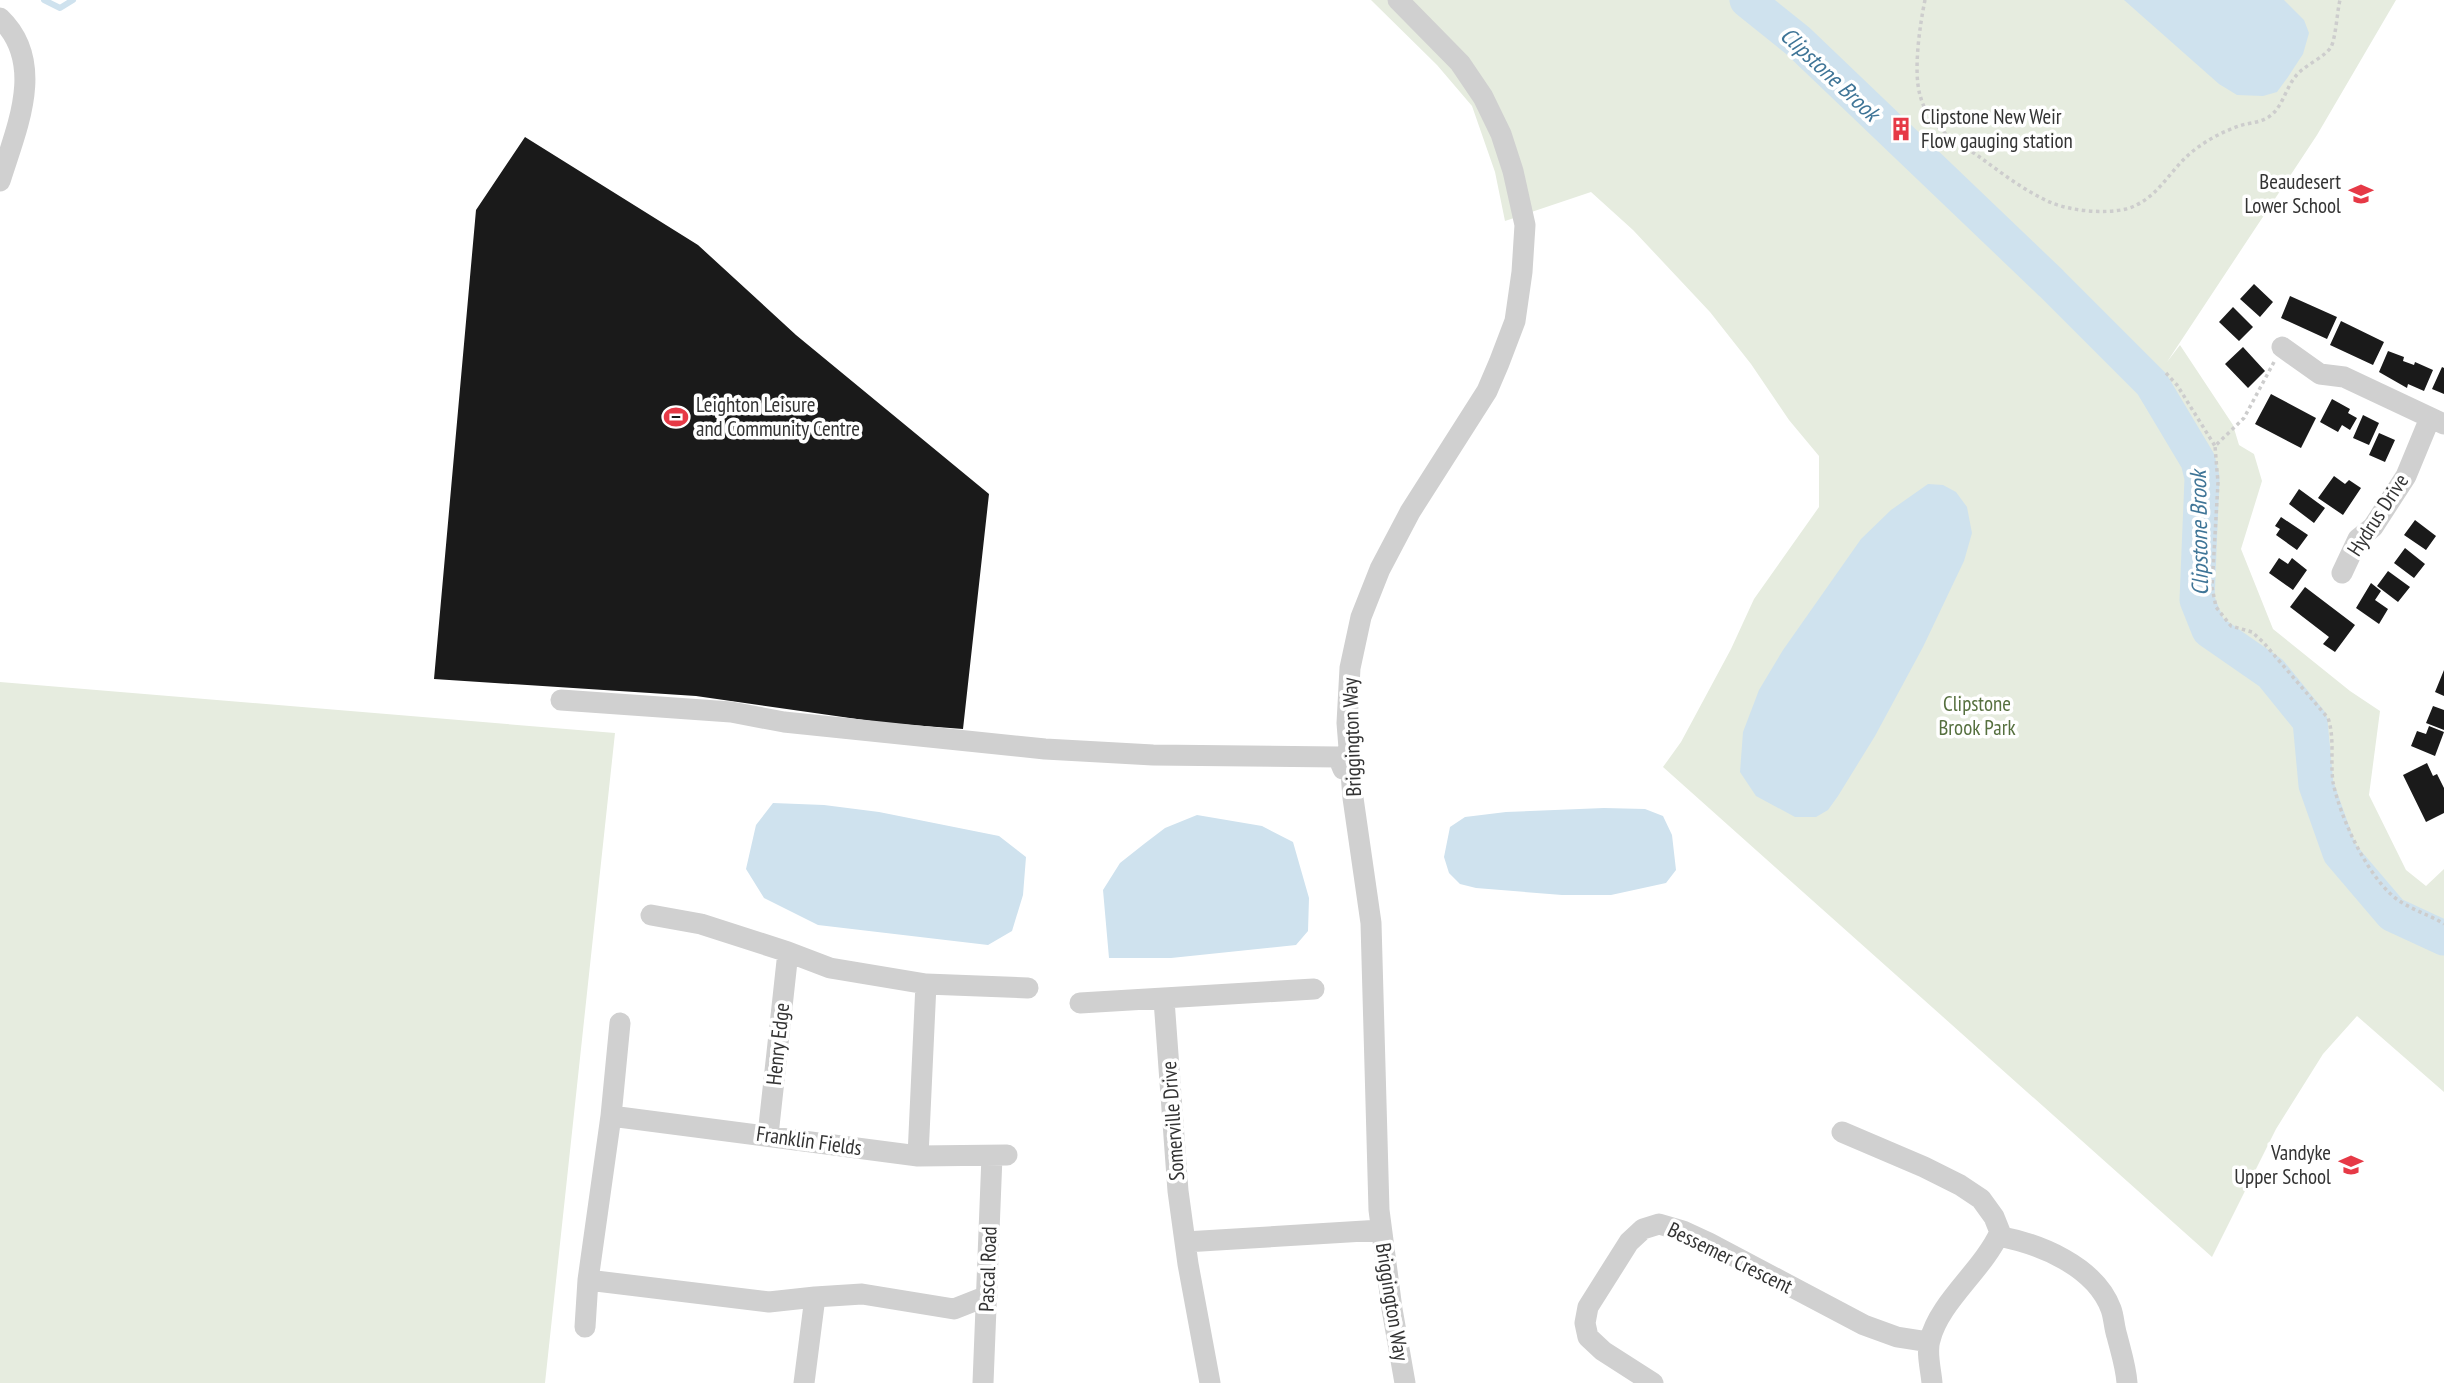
<svg xmlns="http://www.w3.org/2000/svg" width="2444" height="1383" font-family="'PT Sans Narrow',sans-serif">
<rect width="100%" height="100%" fill="#fff"/>
<path fill="#e6ecdf" d="M 1371,0 L 2396,0 L 2317,135 L 2167,362 L 2180,345 L 2233,425 L 2239,445 L 2254,454 L 2262,481 L 2241,549 L 2273,629 L 2350,691 L 2380,711 L 2369,795 L 2406,870 L 2426,886 L 2444,869 L 2444,930 L 2398,910 L 2346,849 L 2322,785 L 2315,720 L 2275,669 L 2214,626 L 2202,599 L 2207,477 L 2202,459 L 2155,380 L 2152,384 L 2184,438 L 2202,478 L 2197,600 L 2209,629 L 2271,673 L 2310,721 L 2316,785 L 2340,853 L 2392,914 L 2444,938 L 2444,1092 L 2357,1016 L 2323,1054 L 2276,1129 L 2212,1257 L 1663,767 L 1681,742 L 1731,649 L 1754,599 L 1819,507 L 1819,456 L 1789,420 L 1751,364 L 1710,312 L 1633,230 L 1591,192 L 1505,221 L 1495,172 L 1472,106 L 1437,65 Z
M 0,682 L 615,733 L 545,1383 L 0,1383 Z"/>
<path fill="#cfe2ee" d="M 2124,0 L 2284,0 L 2304,20 L 2309,33 L 2303,54 L 2288,77 L 2277,92 L 2263,96 L 2237,95 L 2219,84 Z
M 1928,484 L 1943,485 L 1956,492 L 1967,507 L 1972,533 L 1964,561 L 1923,647 L 1875,736 L 1838,796 L 1828,810 L 1816,817 L 1795,817 L 1756,796 L 1740,772 L 1743,732 L 1759,690 L 1783,650 L 1861,539 L 1891,510 Z
M 773,803 L 824,805 L 879,812 L 999,836 L 1026,857 L 1023,895 L 1012,931 L 988,945 L 818,925 L 764,898 L 746,869 L 756,825 Z
M 1604,808 L 1645,809 L 1663,816 L 1672,835 L 1676,870 L 1666,883 L 1611,895 L 1562,895 L 1476,888 L 1460,884 L 1449,873 L 1444,857 L 1450,827 L 1465,817 L 1506,812 Z
M 1197,815 L 1262,826 L 1293,842 L 1309,898 L 1308,931 L 1296,945 L 1171,958 L 1109,958 L 1103,890 L 1120,863 L 1144,844 L 1165,828 Z"/>
<g fill="none" stroke-linecap="round" stroke-linejoin="round">
<path stroke="#cfe2ee" stroke-width="6" d="M 44,0 L 60,8 L 73,0"/>
<path stroke="#cfe2ee" stroke-width="35" d="M 1747,0 L 1798,41 L 2051,283 L 2152,384 L 2198,461 L 2202,478 L 2197,600 L 2209,630 L 2271,673 L 2310,721 L 2316,785 L 2340,853 L 2392,914 L 2444,938"/>
</g>
<path fill="#1a1a1a" d="M 525,137 L 698,245 L 796,335 L 989,494 L 963,729 L 885,723 L 696,696 L 434,679 L 476,210 Z
M 2254,284 L 2273,302 L 2260,317 L 2240,299 Z
M 2290,296 L 2337,317 L 2327,339 L 2281,318 Z
M 2233,307 L 2253,327 L 2239,341 L 2219,322 Z
M 2341,321 L 2384,342 L 2373,365 L 2330,345 Z
M 2243,347 L 2265,371 L 2248,388 L 2225,364 Z
M 2388,351 L 2404,357 L 2403,361 L 2414,365 L 2415,362 L 2433,370 L 2424,391 L 2408,384 L 2407,388 L 2379,372 Z
M 2442,367 L 2444,368 L 2444,394 L 2432,389 Z
M 2271,394 L 2316,418 L 2301,448 L 2255,424 Z
M 2332,399 L 2350,409 L 2348,413 L 2357,418 L 2350,430 L 2342,425 L 2338,432 L 2320,422 Z
M 2363,415 L 2379,423 L 2369,445 L 2353,438 Z
M 2379,433 L 2395,440 L 2385,462 L 2369,455 Z
M 2334,476 L 2345,484 L 2349,480 L 2361,488 L 2343,515 L 2318,498 Z
M 2299,489 L 2325,508 L 2314,523 L 2289,504 Z
M 2281,517 L 2308,535 L 2297,550 L 2276,535 L 2280,529 L 2275,526 Z
M 2415,520 L 2436,536 L 2426,550 L 2404,535 Z
M 2405,548 L 2425,564 L 2414,578 L 2394,563 Z
M 2279,558 L 2288,564 L 2292,558 L 2307,570 L 2293,590 L 2269,573 Z
M 2388,571 L 2410,587 L 2398,602 L 2377,586 Z
M 2371,583 L 2381,591 L 2375,600 L 2388,609 L 2379,624 L 2356,608 Z
M 2305,587 L 2355,625 L 2335,652 L 2323,644 L 2329,637 L 2290,607 Z
M 2444,670 L 2444,696 L 2435,692 Z
M 2433,706 L 2444,710 L 2444,730 L 2426,723 Z
M 2429,726 L 2444,732 L 2435,756 L 2411,746 L 2417,731 L 2426,734 Z
M 2427,763 L 2433,776 L 2437,774 L 2444,788 L 2444,813 L 2426,822 L 2403,775 Z"/>
<g fill="none" stroke-linecap="round" stroke-linejoin="round">
<path stroke="#cdcdcd" stroke-width="3.5" stroke-dasharray="3.5 3.5" stroke-linecap="butt" d="M 1925,0 C 1920,24 1913,71 1920,95 C 1922,103 1926,112 1931,119 C 1943,135 1964,146 1981,158 C 2003,174 2026,192 2052,203 C 2072,211 2105,214 2126,209 C 2158,200 2169,170 2193,151 C 2207,140 2222,132 2239,126 C 2247,123 2257,123 2265,119 C 2282,111 2284,91 2295,77 C 2304,65 2324,58 2331,47 C 2336,37 2337,12 2340,0
M 2274,362 L 2244,418 L 2215,446 L 2218,483 L 2212,587 L 2216,607 L 2231,626 L 2252,632 L 2263,642 L 2328,718 C 2335,738 2330,761 2333,782 C 2340,818 2370,883 2401,902 C 2415,911 2430,915 2444,924
M 2166,373 L 2177,385 L 2215,446"/>
<path stroke="#d0d0d0" stroke-width="21" d="M 1398,0 L 1460,63 L 1483,97 L 1501,134 L 1513,171 L 1525,225 L 1522,272 L 1515,321 L 1499,363 L 1487,391 L 1410,512 L 1380,569 L 1361,617 L 1350,668 L 1347,723 L 1353,798 L 1371,923 L 1379,1210 L 1392,1309 L 1405,1383
M 0,18 C 47,63 16,129 0,181
M 2282,347 L 2320,374 L 2344,377 L 2444,424
M 2342,573 L 2358,539 L 2373,527 L 2406,476 L 2430,418
M 561,700 L 731,712 L 784,722 L 1045,749 L 1153,755 L 1338,757 L 1343,769 L 1352,769
M 651,915 L 701,924 L 788,952
M 926,984 L 1028,988
M 1164,1000 L 1178,1191 L 1188,1264 L 1210,1383
M 1080,1003 L 1314,989
M 620,1023 L 611,1116 L 588,1280 L 769,1302 L 815,1297 L 804,1383
M 611,1116 L 918,1156 L 1007,1155
M 1842,1132 L 1924,1167 L 1960,1185 L 1981,1199 L 1994,1217 L 2000,1232 C 1983,1270 1939,1302 1930,1340 C 1926,1352 1931,1370 1932,1383
M 768,1135 L 788,952 L 830,968 L 926,984 L 918,1156
M 1998,1236 C 2040,1244 2095,1266 2111,1309 C 2114,1317 2114,1327 2117,1336 C 2121,1352 2126,1367 2127,1383
M 1185,1242 L 1381,1230
M 815,1297 L 862,1294 L 954,1309 L 987,1296
M 585,1327 L 588,1280
M 983,1383 L 992,1156
M 1653,1383 L 1603,1351 L 1588,1337 L 1585,1323 L 1588,1307 L 1629,1242 L 1643,1229 L 1659,1224 L 1683,1231 L 1709,1243 L 1864,1325 L 1897,1337 L 1929,1342"/>
</g>
<defs>
<g id="building-bare" transform="scale(1.89)"><path d="M-4-6H4V6H1V3H-1V6H-4ZM-2.5-4.3h1.7v1.8h-1.7ZM.8-4.3h1.7v1.8H.8ZM-2.5-1h1.7V.8h-1.7ZM.8-1h1.7V.8H.8Z" fill="#e63946" stroke="#fff" stroke-width="2.5" paint-order="stroke"/></g>
<g id="school-bare" transform="scale(1.89)"><path d="M0-5L7-2L0 1L-7-2ZM-4 1L0 2.5L4 1V4Q0 6-4 4Z" fill="#e63946" stroke="#fff" stroke-width="2.5" paint-order="stroke"/></g>
<g id="stadium-bare" transform="scale(1.89)"><path d="M0-5a6.5 5 0 1 0 0 10a6.5 5 0 1 0 0-10ZM-3.5-1.8h7v3.6h-7Z" fill="#e63946" stroke="#fff" stroke-width="2.5" paint-order="stroke"/></g>
</defs>
<g fill-rule="evenodd">
<use href="#building-bare" x="1901" y="129"/>
<use href="#school-bare" x="2361" y="194"/>
<use href="#stadium-bare" x="676" y="417"/>
<use href="#school-bare" x="2351" y="1165"/>
</g>
<g text-anchor="middle" stroke-width="7" stroke-linejoin="round" paint-order="stroke">
<g font-size="21" fill="#333" stroke="#fff" text-anchor="start">
<text x="1921" y="124">Clipstone New Weir<tspan x="1921" dy="24">Flow gauging station</tspan></text>
<text x="2341" y="189" text-anchor="end">Beaudesert<tspan x="2341" dy="24">Lower School</tspan></text>
<text x="696" y="412">Leighton Leisure<tspan x="696" dy="24">and Community Centre</tspan></text>
<text x="2331" y="1160" text-anchor="end">Vandyke<tspan x="2331" dy="24">Upper School</tspan></text>
</g>
<g font-size="21" fill="#333" stroke="#fff">
<text transform="translate(2378 515) rotate(-57)" y="7">Hydrus Drive</text>
<text transform="translate(1352 737) rotate(-92)" y="7">Briggington Way</text>
<text transform="translate(778 1044) rotate(-84)" y="7">Henry Edge</text>
<text transform="translate(1173 1121) rotate(-94)" y="7">Somerville Drive</text>
<text transform="translate(809 1141) rotate(8)" y="7">Franklin Fields</text>
<text transform="translate(1730 1258) rotate(26)" y="7">Bessemer Crescent</text>
<text transform="translate(988 1269) rotate(-88)" y="7">Pascal Road</text>
<text transform="translate(1392 1302) rotate(81)" y="7">Briggington Way</text>
</g>
<g font-size="21" fill="#56703f" stroke="#fff">
<text x="1977" y="711">Clipstone<tspan x="1977" dy="24">Brook Park</tspan></text>
</g>
<g font-size="23" font-style="italic" fill="#3f7597" stroke="#fff">
<text transform="translate(1830 74) rotate(43)" y="8">Clipstone Brook</text>
<text transform="translate(2199 533) rotate(-91)" y="8">Clipstone Brook</text>
</g>
</g>
</svg>
